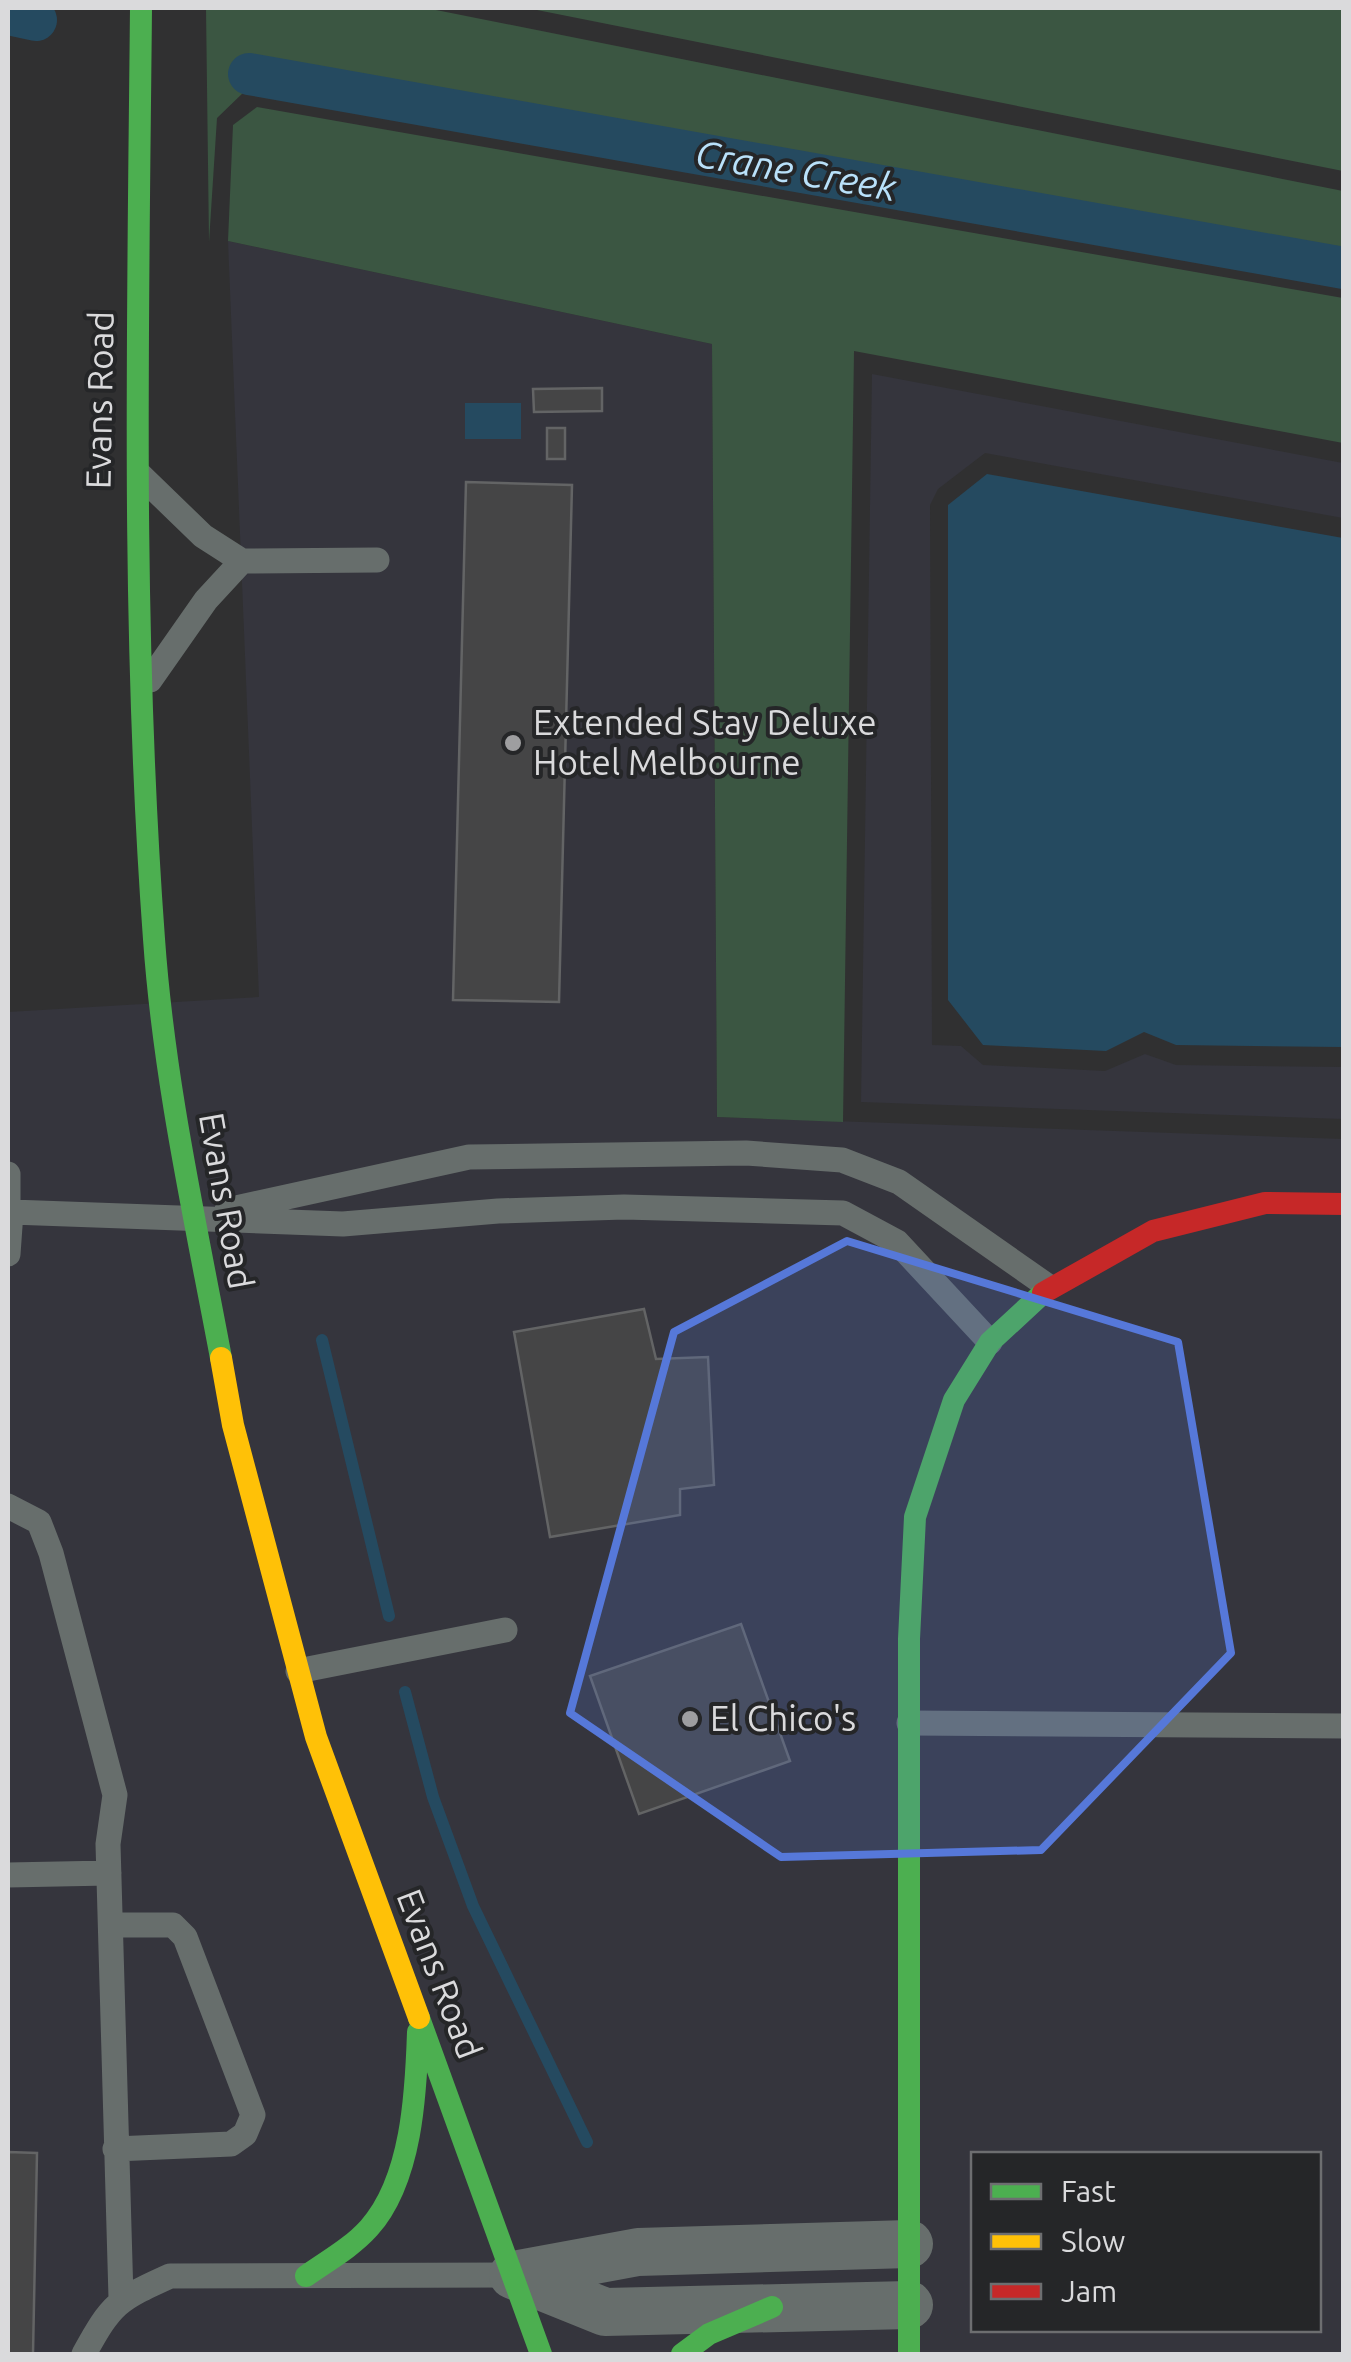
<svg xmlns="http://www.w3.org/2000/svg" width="1351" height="2362" font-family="Ubuntu,sans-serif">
<rect width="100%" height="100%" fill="#303031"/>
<path fill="#35353d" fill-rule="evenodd" d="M 228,241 L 712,344 L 717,1117 L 1343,1139 L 1343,2354 L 8,2354 L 8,1012 L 259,997 ZM 974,2154 L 1318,2154 L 1318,2330 L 974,2330 Z
M 872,374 L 1343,463 L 1343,518 L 985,453 L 938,489 L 930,505 L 932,1045 L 961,1046 L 983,1065 L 1105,1071 L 1145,1054 L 1176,1065 L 1343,1067 L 1343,1119 L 861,1102 Z"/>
<path fill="#3b5642" d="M 206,8 L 426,8 L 1343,191 L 1343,278 L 260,87 L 246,90 L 217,118 L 209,242 Z
M 527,8 L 1343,8 L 1343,171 Z
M 257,107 L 1343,298 L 1343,443 L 854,351 L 843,1122 L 717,1117 L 712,344 L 228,241 L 233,125 Z"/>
<path fill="#254a60" d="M 465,403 L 521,403 L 521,439 L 465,439 Z
M 987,474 L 1343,538 L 1343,1047 L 1176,1045 L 1144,1032 L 1106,1051 L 983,1045 L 948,1000 L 948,505 Z"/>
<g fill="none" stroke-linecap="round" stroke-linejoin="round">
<path stroke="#254a60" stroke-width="12" d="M 322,1340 L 389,1616
M 405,1692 L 433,1797 L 473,1906 L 587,2142"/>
<path stroke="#254a60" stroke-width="42" d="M 8,14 L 36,20
M 249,74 L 1344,268"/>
</g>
<path fill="#454546" stroke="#636465" stroke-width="2.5" d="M 602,388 L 602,411 L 534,412 L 533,389 Z
M 547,428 L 565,428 L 565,459 L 547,459 Z
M 466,482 L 572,485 L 559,1002 L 453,1000 Z
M 644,1309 L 656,1359 L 708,1357 L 714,1485 L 680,1489 L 680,1515 L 550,1537 L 514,1332 Z
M 741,1624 L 790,1761 L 639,1814 L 590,1676 Z
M 8,2152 L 37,2153 L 33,2354 L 8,2354 Z"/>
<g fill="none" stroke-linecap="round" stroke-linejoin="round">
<path stroke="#676e6c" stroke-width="25" d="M 140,475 L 203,536 L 242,561 L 206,600 L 150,680
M 242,561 L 377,560
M 8,1174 L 8,1212
M 227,1210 L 469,1157 L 746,1153 L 842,1160 L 899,1182 L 1049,1287
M 8,1254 L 11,1212 L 343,1224 L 498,1211 L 624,1207 L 843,1213 L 897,1242 L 990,1342
M 8,1506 L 39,1522 L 51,1553 L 115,1795 L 108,1844 L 121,2298
M 298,1671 L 505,1630
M 909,1723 L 1344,1726
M 8,1875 L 109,1873
M 111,1925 L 173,1925 L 185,1937 L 253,2115 L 245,2134 L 231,2144 L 115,2149
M 84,2354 C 112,2303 117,2300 170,2276 L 513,2275"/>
<path stroke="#676e6c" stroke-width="48" d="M 513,2275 L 605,2312 L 909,2305
M 513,2275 L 638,2252 L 909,2244"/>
<path stroke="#4caf50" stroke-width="22" d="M 141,8 C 138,319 131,629 154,939 C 164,1081 195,1219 221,1358
M 419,2018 L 541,2354
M 306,2276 C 327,2261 351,2248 369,2228 C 412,2180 416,2093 418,2032
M 682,2354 L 709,2334 L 772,2307
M 909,2354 L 909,1639 L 915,1517 L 954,1400 L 990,1342 L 1043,1293"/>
<path stroke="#ffc107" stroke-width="22" d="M 221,1358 L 233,1425 L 316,1737 L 419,2018"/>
<path stroke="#c62828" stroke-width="22" d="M 1043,1293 L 1153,1231 L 1265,1203 L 1344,1204"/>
</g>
<path fill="#5678d9" fill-opacity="0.2" stroke="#5678d9" stroke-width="8" stroke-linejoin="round" d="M 847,1241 L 1178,1342 L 1231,1653 L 1041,1850 L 781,1857 L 570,1713 L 674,1332 Z"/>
<g fill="#9e9ea0" stroke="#252628" stroke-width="4">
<circle cx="513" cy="743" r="10"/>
<circle cx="690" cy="1719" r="10"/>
</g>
<g text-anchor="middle" stroke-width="8" stroke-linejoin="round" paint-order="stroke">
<g font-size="35" fill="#dadadc" stroke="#252628">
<text transform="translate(100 400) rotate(-89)" y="12">Evans Road</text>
<text transform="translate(226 1201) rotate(80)" y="12">Evans Road</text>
<text transform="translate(439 1974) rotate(69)" y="12">Evans Road</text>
</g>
<g font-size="35" fill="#dadadc" stroke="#252628" text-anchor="start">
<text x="533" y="735">Extended Stay Deluxe<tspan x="533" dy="40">Hotel Melbourne</tspan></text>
<text x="710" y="1731">El Chico's</text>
</g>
<g font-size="38" font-style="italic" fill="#b9e1fa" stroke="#252628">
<text transform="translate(796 171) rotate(10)" y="13">Crane Creek</text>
</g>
</g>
<rect width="1351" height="2362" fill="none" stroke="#dadadc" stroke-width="20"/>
<rect x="971" y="2152" width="350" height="180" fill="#252628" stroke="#6d6e70" stroke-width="2.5"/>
<rect x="991" y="2184" width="50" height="15" fill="#4caf50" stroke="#6d6e70" stroke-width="2.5"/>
<text x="1061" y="2202" font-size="30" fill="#dadadc">Fast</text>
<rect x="991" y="2234" width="50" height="15" fill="#ffc107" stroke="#6d6e70" stroke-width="2.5"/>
<text x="1061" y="2252" font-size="30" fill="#dadadc">Slow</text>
<rect x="991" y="2284" width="50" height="15" fill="#c62828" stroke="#6d6e70" stroke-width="2.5"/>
<text x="1061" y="2302" font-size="30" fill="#dadadc">Jam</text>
</svg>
